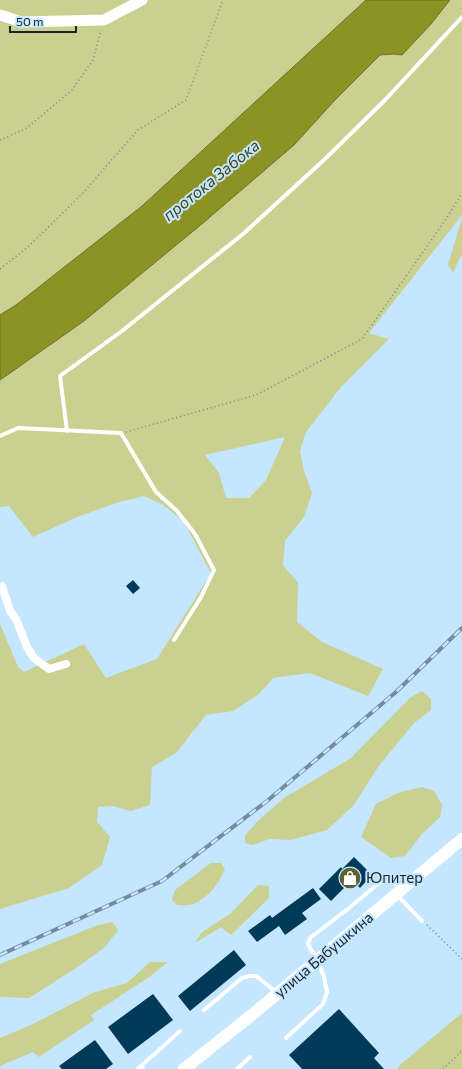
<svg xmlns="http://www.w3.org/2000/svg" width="462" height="1069" font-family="Commissioner,sans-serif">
<rect width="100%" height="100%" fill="#c4e6fe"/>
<path fill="#cad090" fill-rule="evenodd" d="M 0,0 L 366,0 L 142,206 L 16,305 L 0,315 Z
M 450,0 L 462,0 L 462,215 L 369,333 L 389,339 L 341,387 L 306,432 L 300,451 L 304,471 L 312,493 L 304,517 L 285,541 L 283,565 L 298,583 L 297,622 L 322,642 L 383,669 L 368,696 L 310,673 L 273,678 L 259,694 L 233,711 L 206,715 L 176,753 L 152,767 L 150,805 L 131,811 L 112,806 L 98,807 L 97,822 L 110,837 L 102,865 L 69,888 L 0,909 L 0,624 L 18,667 L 24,672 L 84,644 L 106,678 L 157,659 L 211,573 L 184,522 L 162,504 L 144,496 L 119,502 L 77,517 L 33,537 L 9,506 L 0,507 L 0,380 L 84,321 L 203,223 L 294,145 L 335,100 L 380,55 L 394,54 L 402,55 L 431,24 ZM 285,437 L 266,480 L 249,498 L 226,498 L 219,473 L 205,455 Z
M 462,218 L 462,254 L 453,273 L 448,265 Z
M 422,691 L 431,699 L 431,710 L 414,723 L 378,767 L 354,805 L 327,830 L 291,840 L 269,839 L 253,845 L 245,843 L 245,835 L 259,820 L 284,798 L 351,758 L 410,698 Z
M 422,787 L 434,791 L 442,805 L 440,817 L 422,834 L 405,856 L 391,858 L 361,837 L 376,804 L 398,793 Z
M 211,863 L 221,863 L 225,869 C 219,884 208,898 193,904 C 188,906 182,905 177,905 L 172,900 L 175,890 Z
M 258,885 L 269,886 L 269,898 L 231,935 L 221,927 L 195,943 L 201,933 L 230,914 Z
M 112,922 L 118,930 L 105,947 L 79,966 L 29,998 L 0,997 L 0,964 L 98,925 Z
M 150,962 L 168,962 L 149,977 L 91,1015 L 94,1020 L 39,1057 L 33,1052 L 0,1066 L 0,1038 L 31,1025 L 95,992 L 127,983 Z
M 462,1013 L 462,1069 L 397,1069 L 400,1065 Z"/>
<path fill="#8c9224" stroke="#6a7127" d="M 366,0 L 450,0 L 431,24 L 402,55 L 394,54 L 380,55 L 335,100 L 294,145 L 203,223 L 84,321 L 0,380 L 0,315 L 16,305 L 142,206 Z"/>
<path fill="#003a59" d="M 133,580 L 140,588 L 133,594 L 126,586 Z
M 354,857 L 372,875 L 360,888 L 352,880 L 331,901 L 319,889 L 341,867 L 342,869 Z
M 313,888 L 321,899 L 302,913 L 307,919 L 285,935 L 279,926 L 257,942 L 248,931 L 270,915 L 272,918 Z
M 234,950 L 246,965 L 190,1011 L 178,996 Z
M 153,994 L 173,1020 L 128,1054 L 108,1027 Z
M 339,1009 L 379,1053 L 374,1058 L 384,1069 L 302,1069 L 289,1055 Z
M 95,1040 L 113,1064 L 106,1069 L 62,1069 L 59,1066 Z"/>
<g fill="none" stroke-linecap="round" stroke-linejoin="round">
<path stroke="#708798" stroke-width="1.5" stroke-dasharray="1 3" stroke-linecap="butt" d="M 0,140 L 27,128 L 72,90 L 93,60 L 101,30
M 0,269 L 29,246 L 82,194 L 138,130 L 186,100 L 223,0
M 126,432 L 256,395 L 362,339 L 446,219 L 462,193
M 427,925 L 462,959
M 443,1069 L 462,1051"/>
<path stroke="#fff" stroke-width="4" d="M 67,431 L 60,376 L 122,331 L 243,234 L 325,159 L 385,100 L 462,17
M 0,436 L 18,428 L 121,433 L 156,492 L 177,511 L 195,534 L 214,570 L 201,597 L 174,640
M 398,896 L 422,921
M 204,1010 L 242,978 L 250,976 L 256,976 L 276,992
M 286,1038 L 323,1004 L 327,992 L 324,977 L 317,960 L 308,944 L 310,938 L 349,908 L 385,878 L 391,878 L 401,890
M 140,1067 L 180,1031
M 138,1069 L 140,1067 L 143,1069
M 237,1069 L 250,1057"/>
<path stroke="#fff" stroke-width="8" d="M 2,586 L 10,611 L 16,619 L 27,647 L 34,658 L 49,669 L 66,664"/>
<path stroke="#fff" stroke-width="11" d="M 0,15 L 22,22 L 104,20 L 142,0"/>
<path stroke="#fff" stroke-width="12" d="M 184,1069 L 253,1014 L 462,839"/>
<g stroke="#758c9d" stroke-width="4">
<path id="rail" d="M 0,955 L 162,881 L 267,801 L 396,692 L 462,628"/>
</g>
<use href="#rail" stroke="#c4e6fe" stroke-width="2.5" stroke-dasharray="8" stroke-linecap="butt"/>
</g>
<defs>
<g id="shop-disc" transform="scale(1.15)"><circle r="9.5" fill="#5c602e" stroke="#c4e6fe"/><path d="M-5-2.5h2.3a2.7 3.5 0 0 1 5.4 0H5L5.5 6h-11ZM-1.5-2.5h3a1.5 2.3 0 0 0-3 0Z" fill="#fff"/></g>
</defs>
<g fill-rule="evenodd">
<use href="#shop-disc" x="350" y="878"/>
</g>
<g text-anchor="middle" stroke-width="4" stroke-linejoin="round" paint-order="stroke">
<g font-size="15" fill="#19252e" stroke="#c4e6fe" text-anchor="start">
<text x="366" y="883">Юпитер</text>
</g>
<g font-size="15" fill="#19252e" stroke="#c4e6fe">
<text transform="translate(324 955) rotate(-40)" y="5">улица Бабушкина</text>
</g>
<g font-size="16" font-style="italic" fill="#404318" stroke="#c4e6fe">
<text transform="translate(211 180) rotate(-39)" y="6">протока Забока</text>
</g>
</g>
<path d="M10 26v6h66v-6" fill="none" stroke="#19252e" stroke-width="2"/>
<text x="16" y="26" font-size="12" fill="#19252e" stroke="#c4e6fe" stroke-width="3" paint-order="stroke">50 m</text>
</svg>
